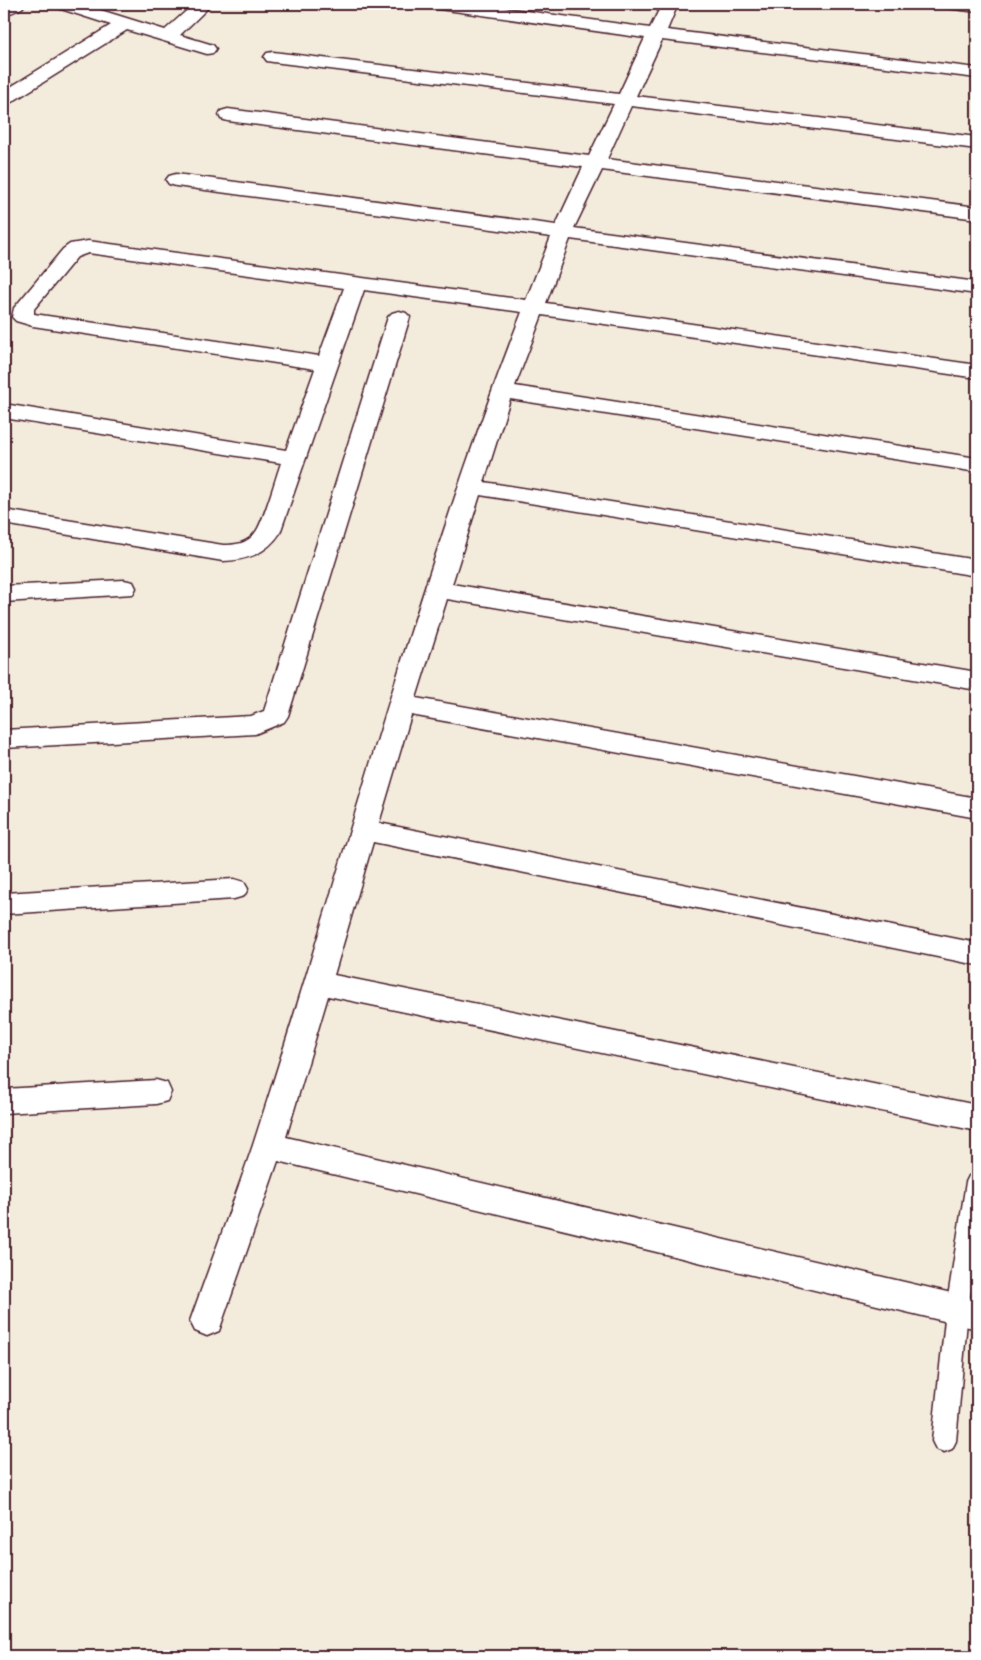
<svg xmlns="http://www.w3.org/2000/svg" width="981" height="1660" font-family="Sriracha,sans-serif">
<rect width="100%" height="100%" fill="#f3ecdd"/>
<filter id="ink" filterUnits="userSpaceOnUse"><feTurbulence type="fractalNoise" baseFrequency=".02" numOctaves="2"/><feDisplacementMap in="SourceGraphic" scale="10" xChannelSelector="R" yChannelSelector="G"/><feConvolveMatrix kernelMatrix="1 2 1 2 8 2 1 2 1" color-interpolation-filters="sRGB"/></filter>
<g filter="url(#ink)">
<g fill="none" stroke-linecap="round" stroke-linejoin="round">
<g stroke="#4a1f2b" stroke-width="3">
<path id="lane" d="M 977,1173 L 977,1252 L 968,1310 L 956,1441 L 952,1449 L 944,1452 L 936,1449 L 932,1441 L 946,1310 L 966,1182 L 969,1176 Z"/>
</g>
<g stroke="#4a1f2b" stroke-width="3">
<path id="street" d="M 4,4 L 25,4 L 22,8 L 4,16 Z
M 56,4 L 81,4 L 165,30 L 194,4 L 212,4 L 180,35 L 213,45 L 216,49 L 213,53 L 207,54 L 127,30 L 10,103 L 4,104 L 4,91 L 111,25 L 58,8 Z
M 431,4 L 475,4 L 650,28 L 662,4 L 678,4 L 667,30 L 977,68 L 977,78 L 662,40 L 636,96 L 977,137 L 977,149 L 631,106 L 607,159 L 977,207 L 977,219 L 602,170 L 574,228 L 977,282 L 977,294 L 570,239 L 546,303 L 977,365 L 977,378 L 542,315 L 515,386 L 977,458 L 977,472 L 510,399 L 484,482 L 977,560 L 977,576 L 480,495 L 452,584 L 977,672 L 977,690 L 447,599 L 416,698 L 977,798 L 977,818 L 411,715 L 379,823 L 977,943 L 977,965 L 373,842 L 334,975 L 977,1105 L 977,1131 L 328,996 L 286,1137 L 977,1299 L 977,1329 L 278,1161 L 219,1331 L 207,1336 L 195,1331 L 190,1321 C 211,1262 233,1204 253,1145 C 343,868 416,584 522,312 L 364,290 L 280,533 C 266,554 247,560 223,561 L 4,524 L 4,510 L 223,545 C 235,545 247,544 255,533 C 263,524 276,477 281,463 L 4,418 L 4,404 L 286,450 L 315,369 L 33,326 L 16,321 L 12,317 L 14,308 L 63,249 L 70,244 L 88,241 L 526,300 L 551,237 L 176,186 L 169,184 L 166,180 L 169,176 L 176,174 L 556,225 L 583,167 L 228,121 L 221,119 L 219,115 L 221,111 L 228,109 L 589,156 L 614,104 L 273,62 L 267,61 L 264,57 L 267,53 L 273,52 L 619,94 L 645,38 L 439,9 L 433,8 ZM 88,253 L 344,288 L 319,356 L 34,314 L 34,309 L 77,257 Z
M 944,4 L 977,4 L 977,12 L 947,8 Z
M 399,311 L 406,313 L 410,317 L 288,716 L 284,722 L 255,734 L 4,748 L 4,730 L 251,716 L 264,711 L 388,317 L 392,313 Z
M 124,580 L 133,582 L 136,588 L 133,594 L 4,602 L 4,586 Z
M 234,879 L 244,882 L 248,889 L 244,896 L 234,899 L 4,914 L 4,893 Z
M 156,1080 L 167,1083 L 171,1092 L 167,1101 L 156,1104 L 4,1113 L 4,1089 Z"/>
</g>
<use href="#lane" fill="#fff" fill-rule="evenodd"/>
<use href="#street" fill="#fff" fill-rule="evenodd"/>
</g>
</g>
<rect width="981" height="1660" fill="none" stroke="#fff" stroke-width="20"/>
<rect x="10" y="10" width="961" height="1640" fill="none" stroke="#4a1f2b" stroke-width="2" filter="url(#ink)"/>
</svg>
